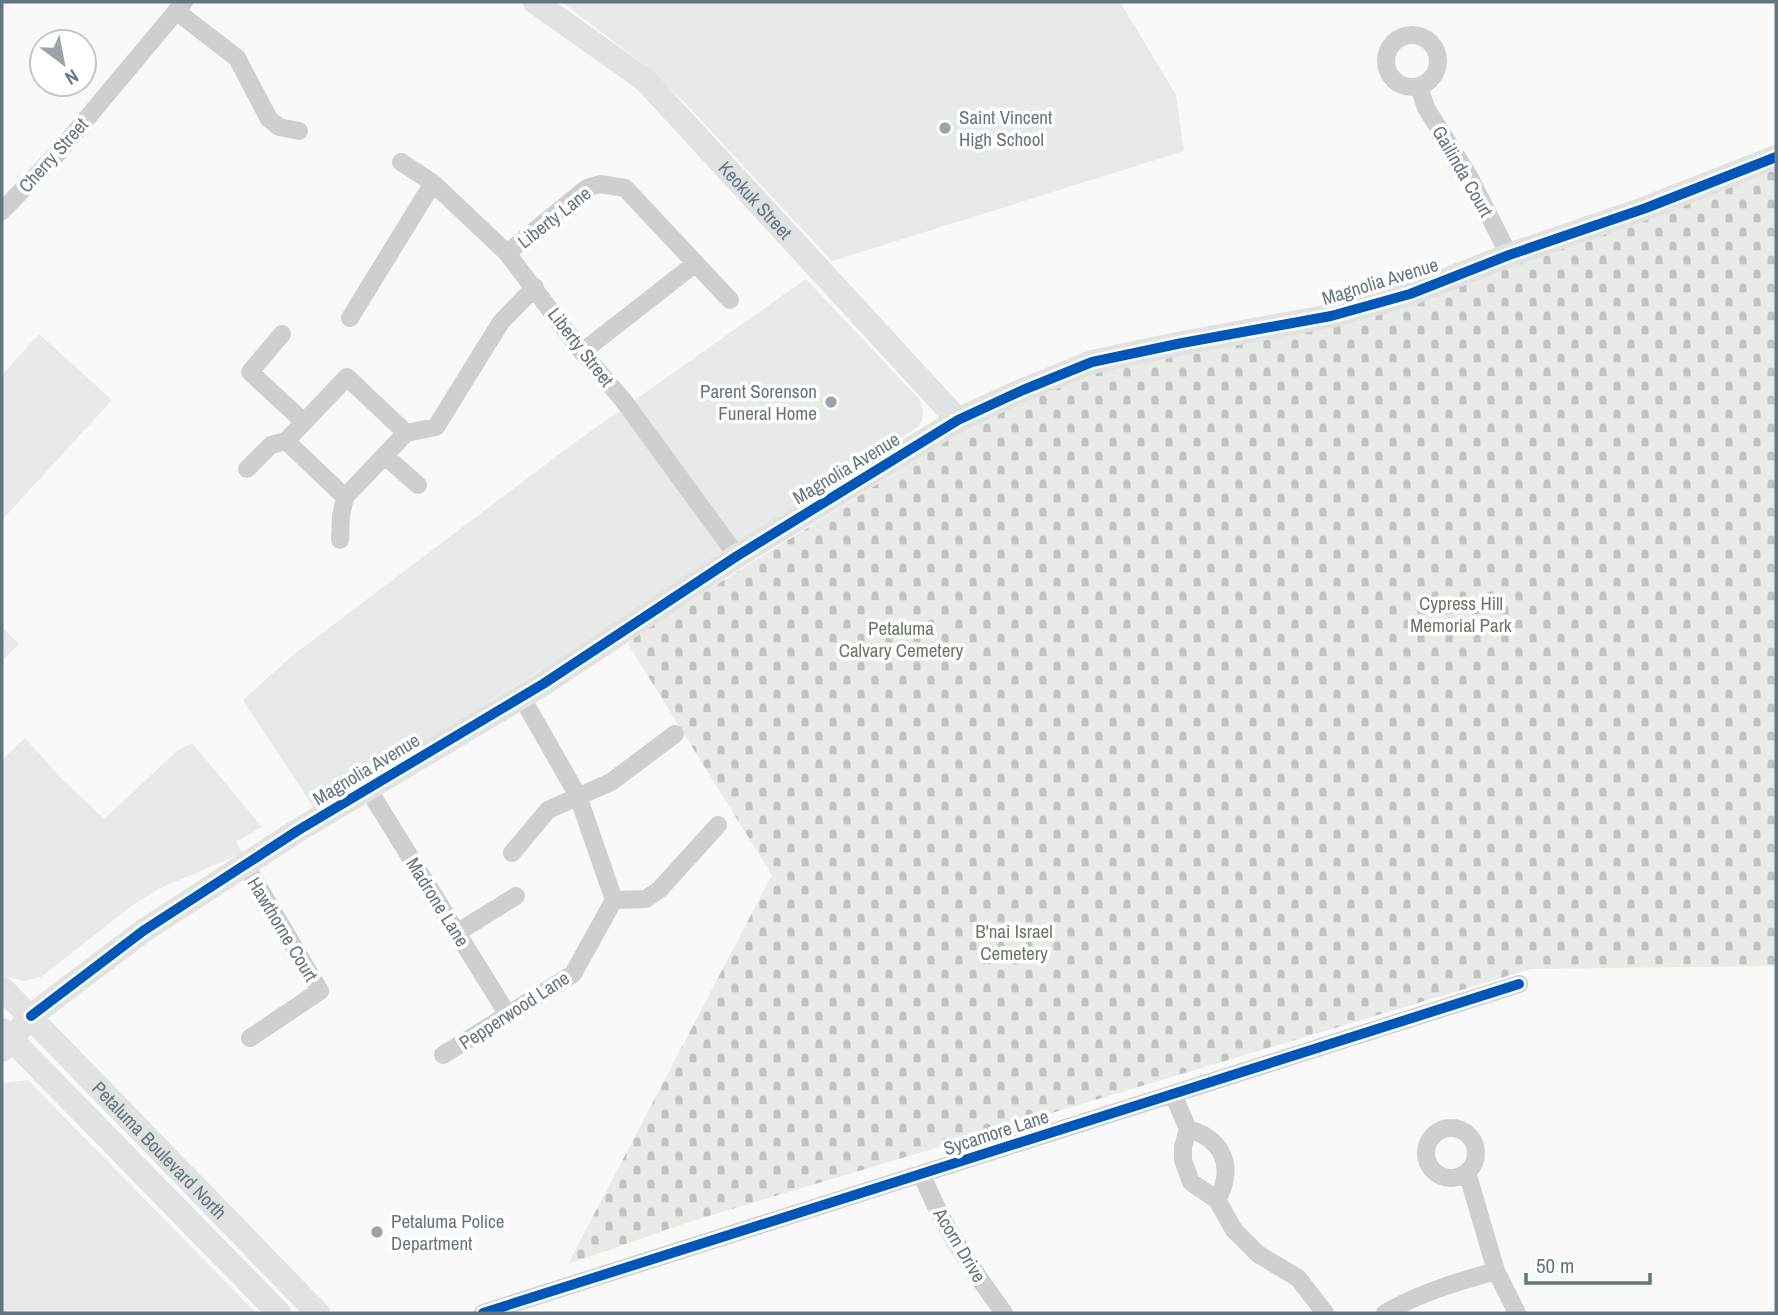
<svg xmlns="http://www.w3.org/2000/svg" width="1778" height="1315" font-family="'Archivo Narrow',sans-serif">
<defs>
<pattern id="cemetery-stones" width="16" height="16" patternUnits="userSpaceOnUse" patternTransform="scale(1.75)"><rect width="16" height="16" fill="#e8ebe6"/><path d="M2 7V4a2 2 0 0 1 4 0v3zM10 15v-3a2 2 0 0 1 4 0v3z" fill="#c0c3c0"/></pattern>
</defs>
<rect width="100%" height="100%" fill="#f9f9f9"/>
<path fill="#e8e9e9" d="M 562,2 L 1120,2 L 1176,95 L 1184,151 L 832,261 L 686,104 L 642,63 Z
M 806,279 L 919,399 L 923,411 L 922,420 L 918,427 L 565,656 L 314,808 L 243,700 L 292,656 L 574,443 Z
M 39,334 L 112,400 L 2,520 L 2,375 Z
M 2,627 L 19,644 L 2,661 Z
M 25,738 L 58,775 L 104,819 L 177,751 L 192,743 L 262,827 L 236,842 L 243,853 L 158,889 L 130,907 L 41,977 L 24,981 L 6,977 L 2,975 L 2,760 Z
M 28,1080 L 256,1313 L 2,1313 L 2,1083 Z"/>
<path fill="url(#cemetery-stones)" d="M 1776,169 L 1776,966 L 1531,969 L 689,1222 L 568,1264 L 772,875 L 628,644 L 636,635 L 969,427 L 1106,365 L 1260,336 Z"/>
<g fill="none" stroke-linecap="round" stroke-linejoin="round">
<path stroke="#cecfd0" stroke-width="18" d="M 176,11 L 237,58 L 269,119 L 279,127 L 299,131
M1386 61a26 26 0 1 1 52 0a26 26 0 1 1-52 0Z
M 1419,86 L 1426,108 L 1469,176 L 1509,255
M 401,162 L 433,183 L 507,253 L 582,352 L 623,400 L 737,556
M 2,211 L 57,154 L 184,2
M 507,253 L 587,188 L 600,184 L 625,188 L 730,300
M 350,318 L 433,183
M 282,334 L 250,372 L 304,422
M 582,352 L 696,263
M 347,377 L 406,433 L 345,497 L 286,441 Z
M 406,433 L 436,427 L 501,322 L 535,287
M 385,456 L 418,485
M 247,469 L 271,445 L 286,441
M 340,540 L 341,516 L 345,497
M 368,789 L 508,1015
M 512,853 L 548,810 L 611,782 L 675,734
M 246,866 L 320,991 L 250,1038
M 614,900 L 646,899 L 660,889 L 718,825
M 458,932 L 516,896
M 443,1055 L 573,974 L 614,900 L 578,796 L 521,696
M 1173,1094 L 1188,1129 L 1183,1147 L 1183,1160 L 1191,1182 L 1217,1200 L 1234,1230 L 1258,1254 L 1298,1278 L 1325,1313
M1426 1153a25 25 0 1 1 50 0a25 25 0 1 1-50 0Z
M 1188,1129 C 1224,1139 1235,1168 1217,1200
M 1467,1172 L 1496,1271 L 1517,1313
M 922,1174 C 941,1225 972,1269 1004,1313
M 483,1313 L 1519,984
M 1385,1313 C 1420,1293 1456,1282 1496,1271"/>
<g stroke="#e1e2e2" stroke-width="24">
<path id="s1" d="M 535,2 L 645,80 L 958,420"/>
<path id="s2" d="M 2,988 L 318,1313"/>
<path d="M 2,1030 L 279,1313"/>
<path d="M 2,1050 L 31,1016 L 143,931 L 297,831 L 543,684 L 737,556 L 958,420 L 1023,390 L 1092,362 L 1182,343 L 1331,316 L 1410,294 L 1509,255 L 1646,208 L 1776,157"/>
</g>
<g stroke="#fff" stroke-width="15">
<path id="cycleway" d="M 31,1016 L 143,931 L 297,831 L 543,684 L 737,556 L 958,420 L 1023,390 L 1092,362 L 1182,343 L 1331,316 L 1410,294 L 1509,255 L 1646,208 L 1776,157
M 483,1313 L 1519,984"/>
</g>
<use href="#cycleway" stroke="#0057b8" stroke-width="10"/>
</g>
<g fill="#99a4ac" stroke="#fff" stroke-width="2.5">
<circle cx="945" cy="128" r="7"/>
<circle cx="831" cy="402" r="7"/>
<circle cx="377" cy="1232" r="7"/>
</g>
<g text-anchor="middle" stroke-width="7" stroke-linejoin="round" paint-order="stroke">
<g font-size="19" fill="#657683" stroke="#fff" text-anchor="start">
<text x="959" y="124">Saint Vincent<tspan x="959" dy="22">High School</tspan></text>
<text x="817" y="398" text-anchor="end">Parent Sorenson<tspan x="817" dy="22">Funeral Home</tspan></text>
<text x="391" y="1228">Petaluma Police<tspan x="391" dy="22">Department</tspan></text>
</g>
<g font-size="19" fill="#657683" stroke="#fff">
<text transform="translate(53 155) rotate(-48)" y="7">Cherry Street</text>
<text transform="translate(1463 171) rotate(60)" y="7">Gailinda Court</text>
<text dy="7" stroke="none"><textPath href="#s1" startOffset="298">Keokuk Street</textPath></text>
<text transform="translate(554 217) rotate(-38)" y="7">Liberty Lane</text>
<text transform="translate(1380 281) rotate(-17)" y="7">Magnolia Avenue</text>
<text transform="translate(581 347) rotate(52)" y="7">Liberty Street</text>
<text transform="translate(846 468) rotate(-31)" y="7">Magnolia Avenue</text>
<text transform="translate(366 769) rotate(-31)" y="7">Magnolia Avenue</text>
<text transform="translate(438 902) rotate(58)" y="7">Madrone Lane</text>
<text transform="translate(283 929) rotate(59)" y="7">Hawthorne Court</text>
<text transform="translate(514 1010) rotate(-33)" y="7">Pepperwood Lane</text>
<text transform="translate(996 1132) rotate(-18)" y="7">Sycamore Lane</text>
<text dy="7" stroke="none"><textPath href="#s2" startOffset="226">Petaluma Boulevard North</textPath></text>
<text transform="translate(960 1245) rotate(59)" y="7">Acorn Drive</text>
</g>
<g font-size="19" fill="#687a64" stroke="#fff">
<text x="1461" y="610">Cypress Hill<tspan x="1461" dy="22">Memorial Park</tspan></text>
<text x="901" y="635">Petaluma<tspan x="901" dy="22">Calvary Cemetery</tspan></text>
<text x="1014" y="938">B'nai Israel<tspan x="1014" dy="22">Cemetery</tspan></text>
</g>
</g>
<rect width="1778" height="1315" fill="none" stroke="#657683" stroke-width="7"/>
<g transform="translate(63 63) rotate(148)"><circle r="33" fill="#ffffff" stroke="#c1c8cd" stroke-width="2"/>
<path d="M0-5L12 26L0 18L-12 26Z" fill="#99a4ac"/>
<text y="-10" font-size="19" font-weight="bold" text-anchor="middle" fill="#657683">N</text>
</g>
<path d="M1526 1273v10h124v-10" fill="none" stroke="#657683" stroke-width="3.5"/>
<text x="1536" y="1273" font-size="21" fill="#657683" stroke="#ffffff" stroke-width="5" paint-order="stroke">50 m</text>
</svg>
